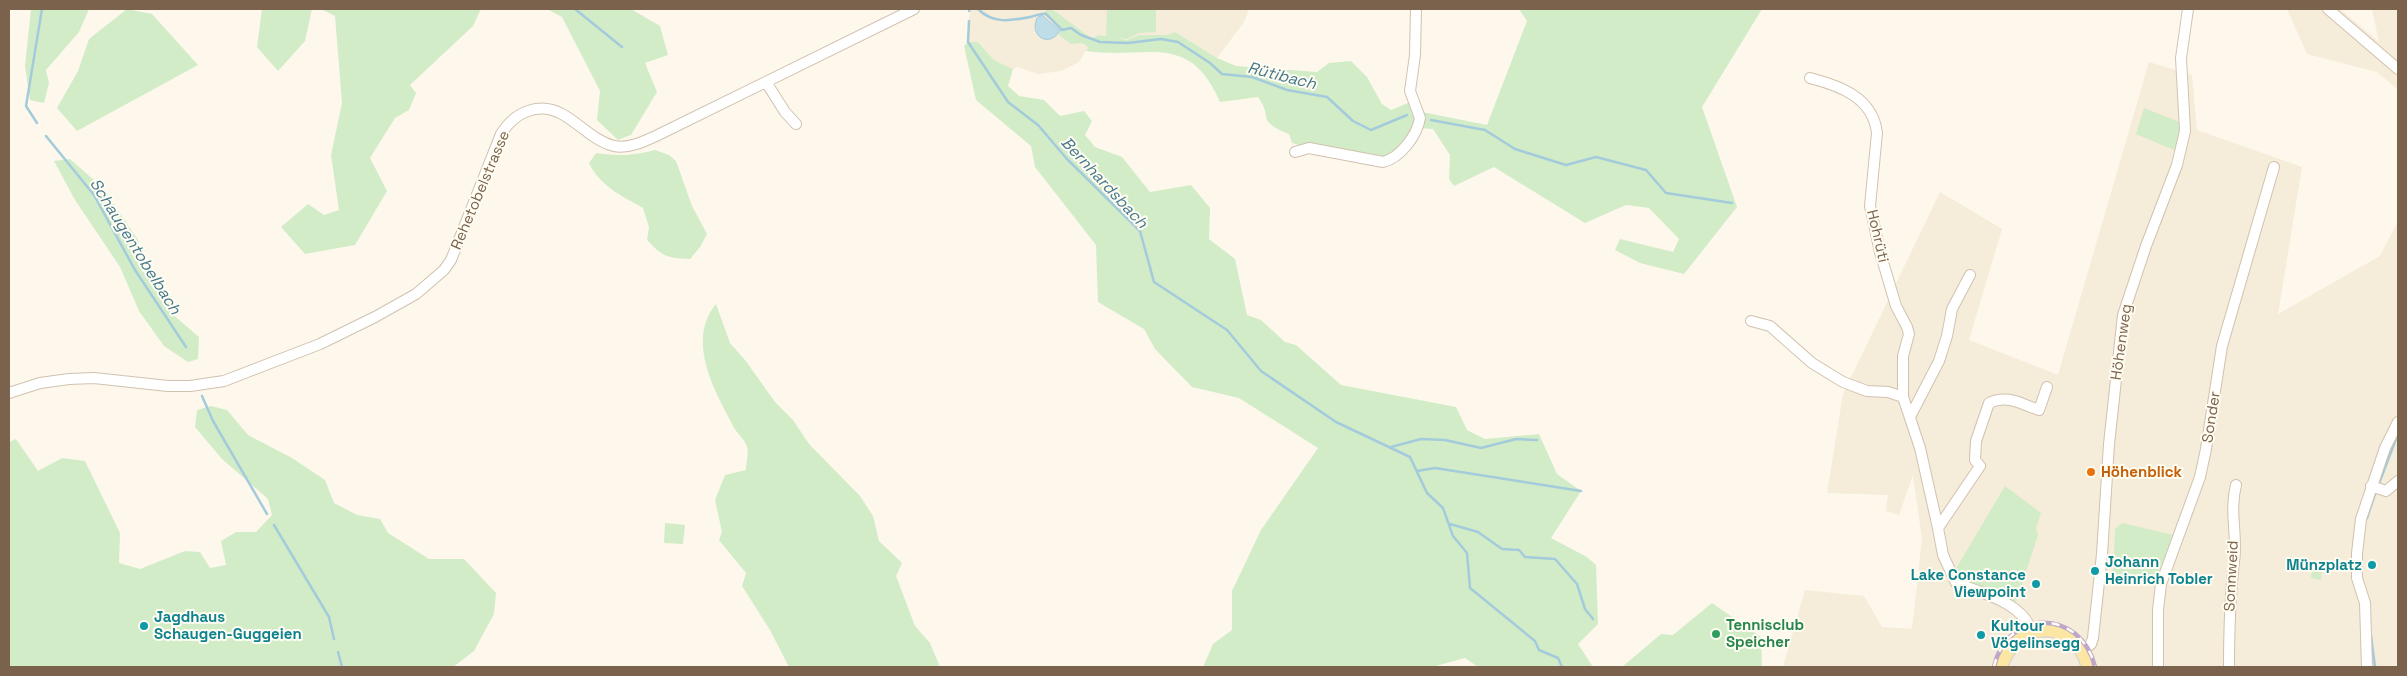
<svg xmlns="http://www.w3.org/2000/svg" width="2407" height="676" font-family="'Space Grotesk',sans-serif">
<rect width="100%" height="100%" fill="#fdf8eb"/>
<path fill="#f5ecd9" d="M 970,9 L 1047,9 L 1043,14 L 1058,25 L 1073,43 L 1082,43 L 1088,47 L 1079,62 L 1061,71 L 1038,74 L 1018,67 L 1013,69 L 994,60 L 978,42 L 968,42 Z
M 1052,9 L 1249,9 L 1244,22 L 1217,58 L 1175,32 L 1167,35 L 1139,35 L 1127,40 L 1099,35 L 1090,38 Z
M 2287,9 L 2340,9 L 2379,42 L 2372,9 L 2398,9 L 2398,90 L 2377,72 L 2307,54 Z
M 2149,62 L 2192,75 L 2197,130 L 2302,167 L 2278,314 L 2380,256 L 2398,221 L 2398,667 L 1783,667 L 1805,590 L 1864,596 L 1882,627 L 1912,629 L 1922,539 L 1913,475 L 1899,515 L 1886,511 L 1888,495 L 1827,493 L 1843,394 L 1940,192 L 2002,229 L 1969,340 L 2058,375 Z"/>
<path fill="#d2ecc8" d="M 31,9 L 89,9 L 79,32 L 46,70 L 49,83 L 44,103 L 30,100 L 25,66 Z
M 127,9 L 152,14 L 198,65 L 77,131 L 57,108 L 78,71 L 89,39 Z
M 262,9 L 312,9 L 305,41 L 278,71 L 257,47 Z
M 321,9 L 481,9 L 473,26 L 410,85 L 416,93 L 409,110 L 395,118 L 370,158 L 387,191 L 355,245 L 305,254 L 281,227 L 308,204 L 324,215 L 339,210 L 331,155 L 342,103 L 335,16 Z
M 547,9 L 631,9 L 660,26 L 668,55 L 645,63 L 657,92 L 631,135 L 618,140 L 597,120 L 600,91 L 562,17 Z
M 1047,9 L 1052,9 L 1091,38 L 1099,35 L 1106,36 L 1107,11 L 1111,9 L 1156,9 L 1156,32 L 1139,33 L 1127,39 L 1115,38 L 1127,40 L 1139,35 L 1167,35 L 1175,32 L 1217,58 L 1236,66 L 1317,72 L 1329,63 L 1351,61 L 1367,77 L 1382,104 L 1391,110 L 1410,102 C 1412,107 1415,112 1416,117 C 1418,132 1395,152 1384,159 L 1302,146 L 1292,143 L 1289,134 C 1255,120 1274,119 1258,97 L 1220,102 C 1189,30 1146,60 1086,51 L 1088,47 L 1082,43 L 1071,44 L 1059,35 L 1061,30 L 1058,25 L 1043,14 Z
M 1519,9 L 1762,9 L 1702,107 L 1737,207 L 1684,274 L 1640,263 L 1615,250 L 1620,239 L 1673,252 L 1679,239 L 1649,208 L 1626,205 L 1585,223 L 1494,167 L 1454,186 L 1449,179 L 1450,155 L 1433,129 L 1420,128 L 1422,112 L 1487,125 L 1527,21 Z
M 968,42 L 978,42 L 994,60 L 1013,69 L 1008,86 L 1019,96 L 1044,100 L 1060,116 L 1084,111 L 1092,121 L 1085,135 L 1095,147 L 1122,157 L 1150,192 L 1191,185 L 1210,208 L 1209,239 L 1235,259 L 1247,315 L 1261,320 L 1285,342 L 1296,345 L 1341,385 L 1456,407 L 1467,430 L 1485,439 L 1539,434 L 1557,474 L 1581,491 L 1551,538 L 1587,557 L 1596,565 L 1598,624 L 1578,644 L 1593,667 L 1478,667 L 1465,658 L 1432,667 L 1203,667 L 1213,644 L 1232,630 L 1232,591 L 1261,530 L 1318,448 L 1239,398 L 1192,387 L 1155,349 L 1144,329 L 1098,302 L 1096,245 L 1035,167 L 1031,146 L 976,100 L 964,46 Z
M 2144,108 L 2184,124 L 2179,152 L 2136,134 Z
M 655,150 L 669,155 L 676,161 L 692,206 L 707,234 L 700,247 L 690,259 C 667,258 663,257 647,240 L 649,227 L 643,208 C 622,196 600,186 589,163 L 596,153 C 619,156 632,156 655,150 Z
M 70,159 L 103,188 L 138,240 L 142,271 L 170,295 L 172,314 L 199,337 L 198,359 L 188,362 L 164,346 L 139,311 L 120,267 L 75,200 L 54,161 Z
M 716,304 L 730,343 L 745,360 L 775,402 L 793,420 L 809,444 L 860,496 L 873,516 L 879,541 L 902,563 L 896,576 L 915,626 L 930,643 L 940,667 L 789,667 L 770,630 L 742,586 L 746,573 L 719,540 L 722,532 L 715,500 L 725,475 L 746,470 C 746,464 749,453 747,447 C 745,439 735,432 732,424 C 714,390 686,340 716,304 Z
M 211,406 L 227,410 L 248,435 L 292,458 L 325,480 L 334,503 L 357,515 L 380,519 L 388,533 L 429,559 L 464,559 L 496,593 L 494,614 L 474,651 L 453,667 L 9,667 L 9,442 L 16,439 L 38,471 L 62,458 L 85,461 L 120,533 L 119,563 L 140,569 L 185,551 L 200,552 L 210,568 L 226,565 L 221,541 L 236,532 L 256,532 L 272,515 L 268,499 L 222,459 L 195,427 L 197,410 Z
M 2005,486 L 2041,513 L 2036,528 L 2038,535 L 2016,602 L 1965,581 L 1954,572 Z
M 665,523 L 685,525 L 683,544 L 664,543 Z
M 2122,523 L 2174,535 L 2156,583 L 2113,576 L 2115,529 Z
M 2322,564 L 2321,580 L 2311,578 L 2312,566 Z
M 1712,603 L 1761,637 L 1762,667 L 1622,667 L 1661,634 L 1673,635 Z"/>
<path fill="#bedde9" stroke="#a4cbdb" d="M 1042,15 L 1060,31 C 1048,49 1029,35 1037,18 Z"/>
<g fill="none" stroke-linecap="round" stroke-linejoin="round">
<path stroke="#a4cbdb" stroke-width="2.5" d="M 575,9 L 622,47
M 978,9 C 993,24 1010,21 1030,17 C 1036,16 1040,13 1046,14 L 1062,30 L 1071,28 L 1081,35 L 1100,42 L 1128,43 L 1161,39 L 1178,42 L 1210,63 L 1222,74 L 1252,77 L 1287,90 L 1327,97 L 1353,121 L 1371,130 L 1407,115
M 969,11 L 970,9
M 969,21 L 968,42 L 1008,102 L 1038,125 L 1067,159 L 1140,231 L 1154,282 L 1227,330 L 1261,371 L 1336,422 L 1410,457 L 1427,493 L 1443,508 L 1453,536 L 1467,553 L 1470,588 L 1535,641 L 1539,650 L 1558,658 L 1562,667
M 1431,120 L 1485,130 L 1515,149 L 1566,165 L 1596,157 L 1646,170 L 1666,193 L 1732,203
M 37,123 L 26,106 L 42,9
M 46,136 L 94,195 L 135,270 L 186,347
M 202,396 L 213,421 L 267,514
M 1391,447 L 1421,439 L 1445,440 L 1481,448 L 1516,439 L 1537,440
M 1417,471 L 1435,468 L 1581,491
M 2378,486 L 2398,434
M 2367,518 L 2376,491
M 1450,524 L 1478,532 L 1502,549 L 1519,550 L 1525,557 L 1555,559 L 1577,584 L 1585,609 L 1593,619
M 274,525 L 329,617 L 334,639
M 2371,636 L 2375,667
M 338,652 L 342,667"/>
<g stroke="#d1c2af" stroke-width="12">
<path id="minor" d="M 2328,9 L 2398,69
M 1810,78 C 1841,86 1873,98 1877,133 L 1870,206 L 1880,252 L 1896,306 L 1907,327 L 1909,334 L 1903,356 L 1903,397 L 1920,448 L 1938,528
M 766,82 L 785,112 L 796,124
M 1295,152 L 1309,148 L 1383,162 C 1400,158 1417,136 1420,118 L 1410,91 L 1415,55 L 1416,9
M 1751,321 L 1770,326 L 1812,363 L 1843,382 L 1867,391 L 1888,392 L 1903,397
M 9,393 L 40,383 L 69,379 L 94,378 L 168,386 L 190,386 L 224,381 L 320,344 L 375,317 L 416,294 L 444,270 L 451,260 L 501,134 C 514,113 538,101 562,114 C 580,124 594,141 614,146 C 629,149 645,141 658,135 L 914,9
M 1910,417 L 1939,361 L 1947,336 L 1952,309 L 1970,275
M 2371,486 L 2386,491 L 2398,481
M 2032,632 C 2023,602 1981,593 1956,583 L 1943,555 L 1938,528 L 1980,466 L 1975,460 L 1976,441 L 1989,403 C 2007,394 2021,404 2039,410 L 2047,387
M 2081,651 L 2091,644 L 2093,638 L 2102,554 L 2109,444 L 2123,315 L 2146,246 L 2177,165 L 2185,131 L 2181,58 L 2188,9
M 2158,667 L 2158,610 L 2161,584 L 2200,477 L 2206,449 L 2222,346 L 2274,167
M 2229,667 C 2229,632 2230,597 2234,562 C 2238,536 2229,512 2236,485
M 2367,667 L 2365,603 L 2357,578 L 2357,553 L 2361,519 L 2385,448 L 2398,422"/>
</g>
<g stroke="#dcd6d0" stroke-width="15">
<path id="major" d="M 2001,667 C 2015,619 2076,617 2088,667"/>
</g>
<use href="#minor" stroke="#fff" stroke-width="10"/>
<use href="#major" stroke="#fce6a3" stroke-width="12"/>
<g stroke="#bea7c9" stroke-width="4.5">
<path id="rail" d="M 1994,667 C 2007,608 2081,608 2095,667"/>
</g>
<use href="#rail" stroke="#fffcf2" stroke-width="2.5" stroke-dasharray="8" stroke-linecap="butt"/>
</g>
<circle fill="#e8710a" stroke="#fffcf2" stroke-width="2" cx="2091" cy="472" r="5"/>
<g fill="#0f9aa8" stroke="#fffcf2" stroke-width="2">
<circle cx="2372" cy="565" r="5"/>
<circle cx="2095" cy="571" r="5"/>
<circle cx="2036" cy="584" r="5"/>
<circle cx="144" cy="626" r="5"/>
<circle cx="1981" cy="635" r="5"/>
</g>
<circle fill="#2e9e5b" stroke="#fffcf2" stroke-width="2" cx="1716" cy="634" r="5"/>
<g text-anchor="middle" stroke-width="4" stroke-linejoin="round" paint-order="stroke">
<g font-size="15" fill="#7a624c" stroke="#fffcf2">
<text transform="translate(480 190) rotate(-67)" y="5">Rehetobelstrasse</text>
<text transform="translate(1878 236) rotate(77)" y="5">Hohrüti</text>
<text transform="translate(2121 342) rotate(-82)" y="5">Höhenweg</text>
<text transform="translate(2211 417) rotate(-81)" y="5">Sonder</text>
<text transform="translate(2231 576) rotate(-87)" y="5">Sonnweid</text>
</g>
<g font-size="15" font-weight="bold" fill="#c56008" stroke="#fffcf2" text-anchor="start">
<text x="2101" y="477">Höhenblick</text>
</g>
<g font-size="15" font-weight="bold" fill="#0d838f" stroke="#fffcf2" text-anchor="start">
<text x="2105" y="567">Johann<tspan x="2105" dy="17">Heinrich Tobler</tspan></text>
<text x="2362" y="570" text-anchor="end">Münzplatz</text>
<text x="2026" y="580" text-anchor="end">Lake Constance<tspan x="2026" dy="17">Viewpoint</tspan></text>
<text x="154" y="622">Jagdhaus<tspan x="154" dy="17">Schaugen-Guggeien</tspan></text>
<text x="1991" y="631">Kultour<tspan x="1991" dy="17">Vögelinsegg</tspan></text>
</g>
<g font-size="15" font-weight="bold" fill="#27864d" stroke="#fffcf2" text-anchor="start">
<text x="1726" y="630">Tennisclub<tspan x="1726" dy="17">Speicher</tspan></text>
</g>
<g font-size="16" font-style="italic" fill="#44798e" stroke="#fffcf2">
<text transform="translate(1282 75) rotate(14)" y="6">Rütibach</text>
<text transform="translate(1105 182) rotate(47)" y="6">Bernhardsbach</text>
<text transform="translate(136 246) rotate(58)" y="6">Schaugentobelbach</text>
</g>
</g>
<rect width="2407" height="676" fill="none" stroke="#7a624c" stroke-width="20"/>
</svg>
